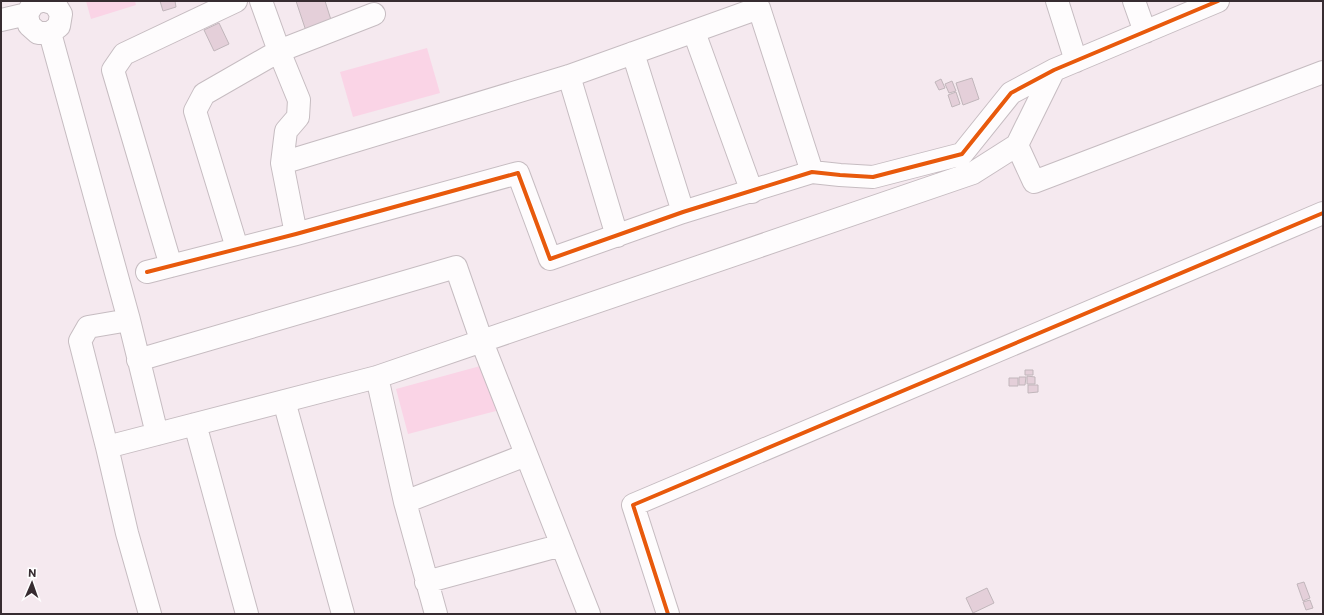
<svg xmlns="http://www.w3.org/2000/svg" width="1324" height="615" font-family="Commissioner,sans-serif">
<rect width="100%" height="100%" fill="#f5e9ef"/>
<path fill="#fad4e6" d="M 86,1 L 135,1 L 136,5 L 91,19 Z
M 427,48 L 440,93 L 353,117 L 340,72 Z
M 484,365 L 496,411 L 408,434 L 396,389 Z"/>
<path fill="#e4cfd9" stroke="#c1b6bb" d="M 160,1 L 175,1 L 176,7 L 163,11 Z
M 296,1 L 325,1 L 332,23 L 306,31 Z
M 219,23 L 229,44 L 214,51 L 204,30 Z
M 972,78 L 979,99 L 963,105 L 956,83 Z
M 941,79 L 945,88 L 939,90 L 935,82 Z
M 952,81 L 956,91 L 949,93 L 945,84 Z
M 956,92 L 960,104 L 952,107 L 948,95 Z
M 1025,370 L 1033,370 L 1033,375 L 1025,375 Z
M 1027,376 L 1035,377 L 1035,384 L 1027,384 Z
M 1019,377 L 1026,377 L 1025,385 L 1019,385 Z
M 1009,378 L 1018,378 L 1018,386 L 1009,386 Z
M 1028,385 L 1038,385 L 1038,392 L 1028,393 Z
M 1304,582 L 1310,598 L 1303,601 L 1297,584 Z
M 987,588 L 994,603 L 973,613 L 966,598 Z
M 1310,600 L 1313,608 L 1306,610 L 1303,602 Z"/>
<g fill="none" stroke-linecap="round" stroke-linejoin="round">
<g stroke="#c6bcc1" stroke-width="24">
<path id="minor" d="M 41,1 L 33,4 L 27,14 L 29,25 L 38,33 L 50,33 L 59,26 L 61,14 L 55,4 L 46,1
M 261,1 L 279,51 L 299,100 L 298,117 L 286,131 L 282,163 L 296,234
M 1057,1 L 1076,61
M 1134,1 L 1145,32
M 1,20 L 27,14
M 694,32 L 752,192
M 50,33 L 129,320 L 157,434
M 633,53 L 683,212
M 569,76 L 617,236
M 1017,145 L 1034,182 L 1323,72
M 282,163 L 569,76 L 759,8 L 812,172
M 237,248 L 195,111 L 204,94 L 279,51 L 374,14
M 171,266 L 113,70 L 124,54 L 236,1
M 147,272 L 296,234 L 518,173 L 550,259 L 683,212 L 812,172 L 840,175 L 873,177 L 962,154 L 1011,93 L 1054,70 L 1218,1
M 129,320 L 88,327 L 80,341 L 107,447 L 127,533 L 150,614
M 138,360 L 456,267 L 482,342 L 589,614
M 377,377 L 405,502 L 436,614
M 284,401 L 343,614
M 195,424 L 247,614
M 107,447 L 377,377 L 973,173 L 1017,145 L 1054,70
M 405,502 L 526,455
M 426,582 L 562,545
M 668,614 L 633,505 L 1323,213"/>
</g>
<use href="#minor" stroke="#fefcfd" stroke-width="22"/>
<g stroke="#fff" stroke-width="6">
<path id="cycleway" d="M 147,272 L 296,234 L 518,173 L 550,259 L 683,212 L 812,172 L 840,175 L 873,177 L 962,154 L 1011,93 L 1054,70 L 1218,1
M 668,614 L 633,505 L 1323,213"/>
</g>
<use href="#cycleway" stroke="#e8590c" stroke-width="4"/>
</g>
<rect width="1324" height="615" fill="none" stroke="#372c31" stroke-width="4"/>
<g transform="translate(32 583) rotate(2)" stroke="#ffffff" stroke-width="3" paint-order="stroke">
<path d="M0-3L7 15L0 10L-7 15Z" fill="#372c31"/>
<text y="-6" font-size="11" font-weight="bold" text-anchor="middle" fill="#372c31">N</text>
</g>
</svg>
